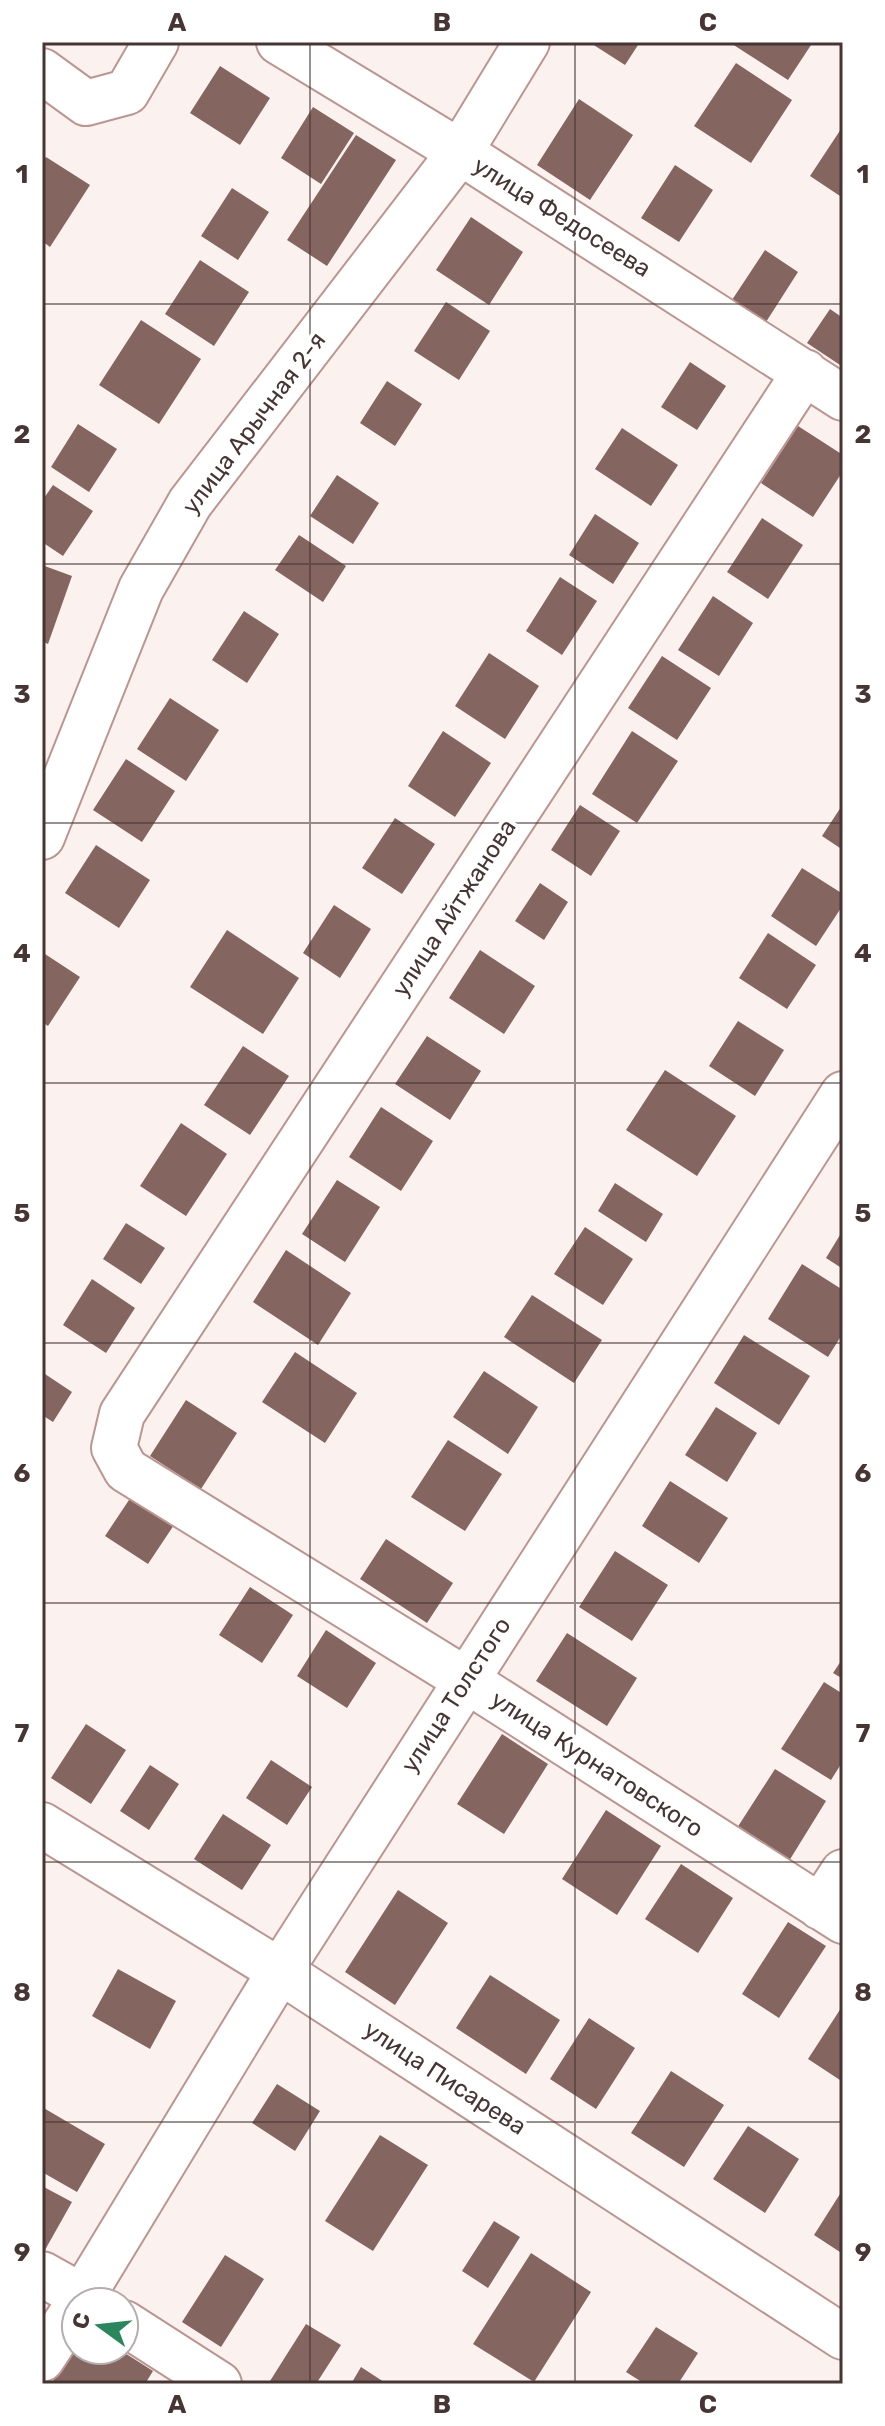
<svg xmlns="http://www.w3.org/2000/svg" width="885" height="2426" font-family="Rubik,sans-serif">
<rect width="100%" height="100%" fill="#fbf2f0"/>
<path fill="#85655f" d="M 589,42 L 640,42 L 625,65 Z
M 729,42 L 813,42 L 788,80 Z
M 736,63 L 792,100 L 751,163 L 694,126 Z
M 220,66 L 270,98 L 240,145 L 190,113 Z
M 579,99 L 633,135 L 590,200 L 537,165 Z
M 313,107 L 354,133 L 321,184 L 281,158 Z
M 843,126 L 843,198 L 810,176 Z
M 356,135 L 396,160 L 327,266 L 287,240 Z
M 46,157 L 90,185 L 50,247 L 42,241 L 42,162 Z
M 675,165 L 713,190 L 679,242 L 641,218 Z
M 232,188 L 269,212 L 238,260 L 201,236 Z
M 471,217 L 523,252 L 489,305 L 436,270 Z
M 765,250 L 798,272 L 766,322 L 732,300 Z
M 200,260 L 249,292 L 214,346 L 165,314 Z
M 446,302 L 490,331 L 459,380 L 414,351 Z
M 830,309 L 843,318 L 843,367 L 807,343 Z
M 141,320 L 201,359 L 159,424 L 99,385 Z
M 690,362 L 726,386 L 697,430 L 661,407 Z
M 387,381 L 422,404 L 395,446 L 360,423 Z
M 78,424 L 117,449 L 89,492 L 51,467 Z
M 798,426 L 843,455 L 843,471 L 813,517 L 761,483 Z
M 622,428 L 678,465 L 651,506 L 595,469 Z
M 337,475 L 379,503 L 353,544 L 310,516 Z
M 53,485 L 93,511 L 63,556 L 42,542 L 42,501 Z
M 595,514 L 639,543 L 613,584 L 569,555 Z
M 762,518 L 803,545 L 768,599 L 727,572 Z
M 299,535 L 346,566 L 323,602 L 275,570 Z
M 42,565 L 72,576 L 48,644 L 42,641 Z
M 560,577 L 597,601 L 562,655 L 526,631 Z
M 713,596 L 753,623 L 719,676 L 678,650 Z
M 244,611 L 279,634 L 247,683 L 212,660 Z
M 489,653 L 539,686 L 505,739 L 455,706 Z
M 662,656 L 711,688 L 677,740 L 628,708 Z
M 170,698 L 219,730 L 186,781 L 137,749 Z
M 443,731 L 491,763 L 455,817 L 408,786 Z
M 632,731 L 678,761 L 637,823 L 592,794 Z
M 126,759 L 175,791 L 142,842 L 93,810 Z
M 843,804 L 843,850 L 822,836 Z
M 580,805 L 620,831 L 591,876 L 551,850 Z
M 395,818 L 435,844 L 402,894 L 362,868 Z
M 96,845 L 150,880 L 119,928 L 65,893 Z
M 802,868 L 843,894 L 843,905 L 816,946 L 771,916 Z
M 540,883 L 568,902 L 544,940 L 515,921 Z
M 334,905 L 371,929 L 340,978 L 303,953 Z
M 227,930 L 299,978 L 263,1034 L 190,987 Z
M 768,933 L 816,965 L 787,1009 L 739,978 Z
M 480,950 L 535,986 L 504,1034 L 449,998 Z
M 42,952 L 80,977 L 48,1026 L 42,1022 Z
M 738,1021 L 784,1050 L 755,1096 L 709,1066 Z
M 427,1036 L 481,1071 L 450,1120 L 395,1084 Z
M 243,1046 L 289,1076 L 250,1135 L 204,1105 Z
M 665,1070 L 736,1116 L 697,1176 L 626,1130 Z
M 381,1107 L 433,1141 L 401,1191 L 349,1157 Z
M 181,1123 L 227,1154 L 186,1216 L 140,1186 Z
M 337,1180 L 380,1207 L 345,1262 L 302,1234 Z
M 615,1183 L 663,1214 L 646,1242 L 598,1211 Z
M 126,1223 L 165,1248 L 141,1284 L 103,1259 Z
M 585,1227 L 633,1259 L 603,1305 L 554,1274 Z
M 843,1230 L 843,1269 L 826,1258 Z
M 286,1250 L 351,1293 L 318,1345 L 253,1302 Z
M 802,1264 L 843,1290 L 843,1333 L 828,1357 L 768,1319 Z
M 92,1279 L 135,1308 L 106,1353 L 63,1325 Z
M 532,1295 L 602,1340 L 574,1383 L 504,1337 Z
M 744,1335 L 810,1376 L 779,1425 L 714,1383 Z
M 295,1352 L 357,1393 L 325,1443 L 262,1402 Z
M 484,1371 L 538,1407 L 508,1454 L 453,1417 Z
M 42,1372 L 72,1392 L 53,1422 L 42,1415 Z
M 186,1400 L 237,1433 L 201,1489 L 150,1456 Z
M 716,1407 L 757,1433 L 727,1482 L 685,1455 Z
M 448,1440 L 502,1474 L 465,1531 L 411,1497 Z
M 670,1481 L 728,1518 L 699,1563 L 642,1526 Z
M 133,1494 L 176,1522 L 148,1564 L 105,1536 Z
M 386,1539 L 453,1583 L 427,1623 L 360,1579 Z
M 615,1551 L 668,1585 L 632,1641 L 579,1607 Z
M 250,1587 L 293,1615 L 262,1663 L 219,1635 Z
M 326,1630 L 376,1663 L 347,1708 L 297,1676 Z
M 567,1633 L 637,1678 L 607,1726 L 536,1681 Z
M 843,1658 L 843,1679 L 833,1673 Z
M 824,1682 L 843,1694 L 843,1761 L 831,1780 L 781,1749 Z
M 86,1724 L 126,1750 L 91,1804 L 51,1778 Z
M 502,1734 L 548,1764 L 504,1834 L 457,1804 Z
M 271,1760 L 312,1787 L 287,1825 L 246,1798 Z
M 150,1765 L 179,1784 L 149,1830 L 120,1811 Z
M 775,1769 L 826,1801 L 789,1861 L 737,1828 Z
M 606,1810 L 661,1846 L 617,1915 L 562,1879 Z
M 223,1814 L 271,1845 L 242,1890 L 194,1859 Z
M 681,1864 L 733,1898 L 698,1953 L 645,1919 Z
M 398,1890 L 448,1923 L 395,2005 L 345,1972 Z
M 788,1922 L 826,1946 L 779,2018 L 742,1994 Z
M 118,1969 L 176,2001 L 150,2049 L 92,2016 Z
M 490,1975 L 560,2020 L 526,2074 L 456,2028 Z
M 843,2005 L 843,2082 L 808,2059 Z
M 589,2018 L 635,2048 L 596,2109 L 550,2079 Z
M 671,2071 L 724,2105 L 684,2167 L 631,2133 Z
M 277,2084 L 320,2111 L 295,2151 L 252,2123 Z
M 42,2107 L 105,2144 L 77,2192 L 42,2172 Z
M 748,2126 L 799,2159 L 765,2213 L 713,2179 Z
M 380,2135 L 428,2165 L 373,2251 L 325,2221 Z
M 42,2186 L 72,2202 L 45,2250 L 42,2249 Z
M 840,2194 L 843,2196 L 843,2254 L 814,2235 Z
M 494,2221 L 520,2237 L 488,2288 L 462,2271 Z
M 531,2253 L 591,2292 L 534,2382 L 473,2344 Z
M 225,2255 L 264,2279 L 221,2347 L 182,2322 Z
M 306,2324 L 341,2345 L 316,2384 L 275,2384 L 270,2381 Z
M 656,2327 L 698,2353 L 678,2384 L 645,2384 L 626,2372 Z
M 76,2345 L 76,2350 L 120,2350 L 153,2371 L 145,2384 L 51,2384 Z
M 361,2367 L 387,2384 L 351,2384 Z"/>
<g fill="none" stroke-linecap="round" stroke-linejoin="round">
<g stroke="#bc958f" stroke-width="48">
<path id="minor" d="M 279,42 L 460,152 L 843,398
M 42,71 L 86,103 L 127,92 L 156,42
M 805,372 L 122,1414 L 114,1448 L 126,1470 L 466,1680 L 843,1921
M 42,837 L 141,589 L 190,503 L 460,152 L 527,42
M 42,1825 L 280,1971 L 843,2337
M 820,1907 L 843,1872
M 42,2274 L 92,2302
M 79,2302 L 280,1971 L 843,1094
M 124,2323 L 219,2384
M 42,2359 L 76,2307"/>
</g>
<use href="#minor" stroke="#fff" stroke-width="44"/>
</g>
<path fill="none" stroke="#463533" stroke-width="2" stroke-opacity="0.55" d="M 310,42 L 310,2384M 575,42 L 575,2384M 42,304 L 843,304M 42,564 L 843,564M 42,823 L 843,823M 42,1083 L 843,1083M 42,1343 L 843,1343M 42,1603 L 843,1603M 42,1862 L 843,1862M 42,2122 L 843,2122"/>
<g text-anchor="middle" stroke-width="8" stroke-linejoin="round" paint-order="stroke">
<g font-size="24" fill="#463533" stroke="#fff">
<text transform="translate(562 217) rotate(32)" y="8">улица Федосеева</text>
<text transform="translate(254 423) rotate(-53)" y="8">улица Арычная 2-я</text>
<text transform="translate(454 908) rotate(-57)" y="8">улица Айтжанова</text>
<text transform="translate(456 1695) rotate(-57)" y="8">улица Толстого</text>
<text transform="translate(597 1764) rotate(33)" y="8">улица Курнатовского</text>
<text transform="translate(445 2078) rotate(33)" y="8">улица Писарева</text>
</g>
</g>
<rect width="885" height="2426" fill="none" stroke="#ffffff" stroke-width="88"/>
<g transform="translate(100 2326) rotate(285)"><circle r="38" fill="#ffffff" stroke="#b5aead" stroke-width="2"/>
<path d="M0-6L14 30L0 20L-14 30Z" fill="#29865d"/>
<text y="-12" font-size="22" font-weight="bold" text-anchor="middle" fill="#463533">С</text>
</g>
<rect x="44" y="44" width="797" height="2338" fill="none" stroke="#463533" stroke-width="3"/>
<g font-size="26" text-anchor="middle" font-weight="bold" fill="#463533">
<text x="177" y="31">A</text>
<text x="442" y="31">B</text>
<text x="708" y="31">C</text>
<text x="22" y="183">1</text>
<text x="863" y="183">1</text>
<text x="22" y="443">2</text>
<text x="863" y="443">2</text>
<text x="22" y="703">3</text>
<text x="863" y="703">3</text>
<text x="22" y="962">4</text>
<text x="863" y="962">4</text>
<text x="22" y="1222">5</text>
<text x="863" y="1222">5</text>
<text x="22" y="1482">6</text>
<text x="863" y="1482">6</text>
<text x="22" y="1742">7</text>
<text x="863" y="1742">7</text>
<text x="22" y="2001">8</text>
<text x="863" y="2001">8</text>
<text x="22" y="2261">9</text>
<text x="863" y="2261">9</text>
<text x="177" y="2413">A</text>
<text x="442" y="2413">B</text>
<text x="708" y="2413">C</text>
</g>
</svg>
